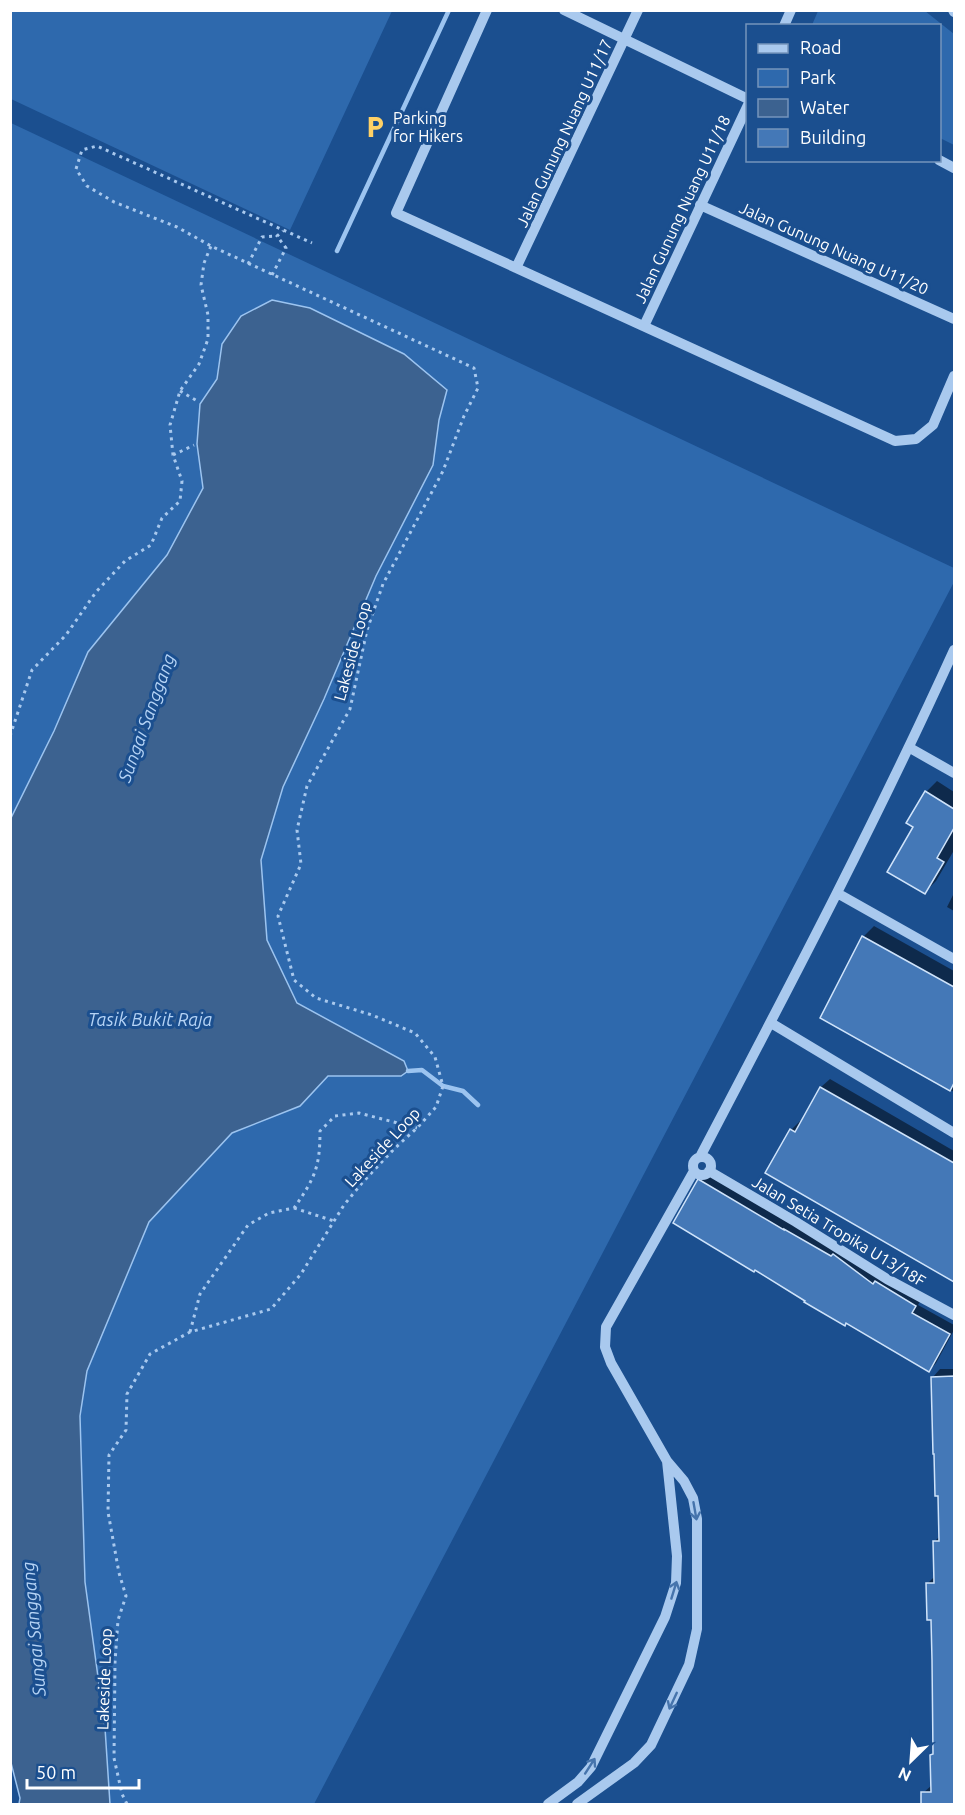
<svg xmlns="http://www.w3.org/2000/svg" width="965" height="1815" font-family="Ubuntu,sans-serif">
<rect width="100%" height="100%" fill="#1b4f8f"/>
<path fill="#2e69ad" d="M 11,10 L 392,10 L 392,11 L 290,230 L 11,99 Z
M 818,11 L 925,11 L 954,34 L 954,145 L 940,138 L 940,26 L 812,25 Z
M 11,123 L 954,568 L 954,582 L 314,1804 L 110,1804 L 105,1728 L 85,1582 L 80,1416 L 87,1371 L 149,1222 L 232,1133 L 300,1106 L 328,1075 L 401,1076 L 404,1061 L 297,1003 L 267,940 L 261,860 L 283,787 L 324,699 L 376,576 L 439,420 L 447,389 L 222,344 L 217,379 L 200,404 L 197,444 L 203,488 L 167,555 L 88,652 L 54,731 L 11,818 Z"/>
<path fill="#3c6290" stroke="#9cc4f0" stroke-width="1.5" d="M 272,300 L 310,308 L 404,354 L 447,390 L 439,420 L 433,465 L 376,576 L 324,699 L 283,787 L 261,860 L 267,940 L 297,1003 L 404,1061 L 408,1071 L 401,1076 L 328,1076 L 300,1106 L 232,1133 L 149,1222 L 87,1371 L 80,1416 L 85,1582 L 105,1728 L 110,1804 L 19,1804 L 20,1798 L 10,1759 L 11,818 L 54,731 L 88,652 L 167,555 L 203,488 L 197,444 L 200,404 L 217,379 L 222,344 L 241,316 Z"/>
<path fill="#0007" d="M 937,781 L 954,792 L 954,853 L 953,852 L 936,881 L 925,892 L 915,826 L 926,792 Z
M 954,893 L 954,911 L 947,907 Z
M 874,926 L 954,971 L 954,1092 L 822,1018 L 864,936 Z
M 830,1079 L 954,1151 L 954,1280 L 767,1173 L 791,1130 L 800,1121 L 802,1122 L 821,1087 Z
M 707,1172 L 922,1298 L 918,1305 L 954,1325 L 954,1330 L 936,1363 L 929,1371 L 675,1223 L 700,1179 Z
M 940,1369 L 954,1369 L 954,1804 L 923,1804 L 923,1793 L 932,1785 L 931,1755 L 934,1752 L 932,1618 L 928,1583 L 935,1576 L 934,1542 L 940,1536 L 933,1377 Z"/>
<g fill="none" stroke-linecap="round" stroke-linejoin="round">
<path stroke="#9cc4f0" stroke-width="4.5" d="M 337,251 L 449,10
M 408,1071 L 422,1070 L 443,1086 L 463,1091 L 478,1105"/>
</g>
<path fill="#4478b7" stroke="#cfe3fa" stroke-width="1.5" d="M 925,791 L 954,809 L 954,828 L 937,858 L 944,862 L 925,894 L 887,872 L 913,827 L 906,823 Z
M 862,936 L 954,987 L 954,1083 L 950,1091 L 820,1018 Z
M 820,1087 L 954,1163 L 954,1282 L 765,1173 L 790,1129 L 795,1132 Z
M 698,1179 L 784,1230 L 784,1229 L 831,1256 L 833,1254 L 873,1284 L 875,1281 L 916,1306 L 912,1313 L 950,1334 L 929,1372 L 846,1323 L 845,1326 L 804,1302 L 805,1301 L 755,1270 L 754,1272 L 673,1223 Z
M 954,1376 L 954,1804 L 921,1804 L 921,1792 L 931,1792 L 930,1755 L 933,1754 L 932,1660 L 931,1620 L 927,1620 L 926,1583 L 934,1583 L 933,1541 L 939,1541 L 938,1496 L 935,1496 L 934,1454 L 933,1454 L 931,1377 Z"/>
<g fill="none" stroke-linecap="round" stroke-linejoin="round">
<path stroke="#a9c9ee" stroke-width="3" stroke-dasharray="3 4.5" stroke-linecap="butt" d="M 248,264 L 262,237 L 277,236
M 272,275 L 286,248 L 277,236 L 283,231
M 180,391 L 199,402
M 173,455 L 194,445
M 10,736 L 32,670 L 66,635 L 96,592 L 125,561 L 151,545 L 162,518 L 180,501 L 182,481 L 173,455 L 170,425 L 180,391 L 199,364 L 208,339 L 208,315 L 201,285 L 204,263 L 211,246
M 294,1208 L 334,1221
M 190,1332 L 200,1294 L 248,1225 L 269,1213 L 294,1208 C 315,1178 320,1167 320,1131 L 335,1116 L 359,1113 L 417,1128
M 127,1804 L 122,1794 L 114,1758 L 115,1662 L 118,1620 L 126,1596 L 119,1573 L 108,1512 L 109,1455 L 126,1430 L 127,1394 L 150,1354 L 190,1332 L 271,1309 L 301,1274 L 344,1205 L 362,1183 L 394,1149 L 417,1128 L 436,1107 L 443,1086 L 435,1057 L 415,1033 L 372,1015 L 316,998 L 294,980 L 278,916 L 301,864 L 297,830 L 307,786 L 350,709 L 367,630 L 383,584 L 443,471 L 464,416 L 478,388 L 474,368 L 211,246 L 177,227 L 114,202 L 87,186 L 76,169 L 82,150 L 97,146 L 312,243"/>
<path stroke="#a9c9ee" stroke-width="10" d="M 487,10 L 396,213 L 895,441 L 916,439 L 933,425 L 954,376
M 564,10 L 748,99
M 953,10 L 954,12
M 784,26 L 791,10
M 939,160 L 954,168
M 700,205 L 954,319
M 516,268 L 638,10
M 644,326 L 748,105
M 910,748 L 954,773
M 837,893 L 954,959
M 771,1023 L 954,1133
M693 1166a9 9 0 1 1 18 0a9 9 0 1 1-18 0Z
M 700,1157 C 788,989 876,822 954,650
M 709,1171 L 796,1222 L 887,1279 L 954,1315
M 548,1804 L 578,1782 L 591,1767 L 665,1617 L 676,1583 L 677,1556 L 667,1461
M 577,1804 L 634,1763 L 651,1745 L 689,1665 L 697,1629 L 697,1519 L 693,1498 L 684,1481 L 667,1461 L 611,1363 L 605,1347 L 606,1327 L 694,1171"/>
</g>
<defs><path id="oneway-shaft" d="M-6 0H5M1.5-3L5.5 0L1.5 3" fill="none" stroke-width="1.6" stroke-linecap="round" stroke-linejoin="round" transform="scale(1.5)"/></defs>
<g stroke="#4674ac">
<use href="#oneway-shaft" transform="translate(695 1511) rotate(80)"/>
<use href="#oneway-shaft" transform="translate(674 1590) rotate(-73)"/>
<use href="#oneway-shaft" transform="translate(673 1701) rotate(115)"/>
<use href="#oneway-shaft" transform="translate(590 1766) rotate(-57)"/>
</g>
<defs>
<g id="parking-bare" transform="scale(1.8)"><path d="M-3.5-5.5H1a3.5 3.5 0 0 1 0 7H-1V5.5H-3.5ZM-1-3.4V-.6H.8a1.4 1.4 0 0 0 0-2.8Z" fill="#ffd166" stroke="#1b4f8f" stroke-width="2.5" paint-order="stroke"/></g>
</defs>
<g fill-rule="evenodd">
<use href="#parking-bare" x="375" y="127"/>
</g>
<g text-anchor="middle" stroke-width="6" stroke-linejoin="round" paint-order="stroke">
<g font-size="16" fill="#fff" stroke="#1b4f8f" text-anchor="start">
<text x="393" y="124">Parking<tspan x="393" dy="18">for Hikers</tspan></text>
</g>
<g font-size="16" fill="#fff" stroke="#1b4f8f">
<text transform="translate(564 133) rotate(-65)" y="6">Jalan Gunung Nuang U11/17</text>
<text transform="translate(682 209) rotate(-65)" y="6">Jalan Gunung Nuang U11/18</text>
<text transform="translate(834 248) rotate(24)" y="6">Jalan Gunung Nuang U11/20</text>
<text transform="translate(352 651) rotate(-75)" y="6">Lakeside Loop</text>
<text transform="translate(382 1147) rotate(-47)" y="6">Lakeside Loop</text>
<text transform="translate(839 1231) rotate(31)" y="6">Jalan Setia Tropika U13/18F</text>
<text transform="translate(104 1679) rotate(-88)" y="6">Lakeside Loop</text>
</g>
<g font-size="18" font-style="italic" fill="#b5d3f5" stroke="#1b4f8f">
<text transform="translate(147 718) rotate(-70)" y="6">Sungai Sanggang</text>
<text x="150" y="1026">Tasik Bukit Raja</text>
<text transform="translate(34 1629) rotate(-95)" y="6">Sungai Sanggang</text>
</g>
</g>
<rect width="965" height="1815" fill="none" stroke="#ffffff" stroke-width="24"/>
<rect x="746" y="24" width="195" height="138" fill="#1b4f8f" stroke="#7695bc" stroke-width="1.5"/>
<rect x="758" y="44" width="30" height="9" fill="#a9c9ee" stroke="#7695bc" stroke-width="1.5"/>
<text x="800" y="54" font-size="18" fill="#ffffff">Road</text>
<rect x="758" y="69" width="30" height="18" fill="#2e69ad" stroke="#7695bc" stroke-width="1.5"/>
<text x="800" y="84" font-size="18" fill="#ffffff">Park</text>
<rect x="758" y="99" width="30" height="18" fill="#3c6290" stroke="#7695bc" stroke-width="1.5"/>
<text x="800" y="114" font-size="18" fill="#ffffff">Water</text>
<rect x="758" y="129" width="30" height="18" fill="#4478b7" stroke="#7695bc" stroke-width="1.5"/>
<text x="800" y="144" font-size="18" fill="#ffffff">Building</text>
<g transform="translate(911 1761) rotate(205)" stroke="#1b4f8f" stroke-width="4.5" paint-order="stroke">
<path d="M0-4.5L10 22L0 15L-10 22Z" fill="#ffffff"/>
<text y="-9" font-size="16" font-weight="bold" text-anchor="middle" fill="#ffffff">N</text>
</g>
<path d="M27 1779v9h112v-9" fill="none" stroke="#ffffff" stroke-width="3"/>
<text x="36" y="1779" font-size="18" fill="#ffffff" stroke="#1b4f8f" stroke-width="4.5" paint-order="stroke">50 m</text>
</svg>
